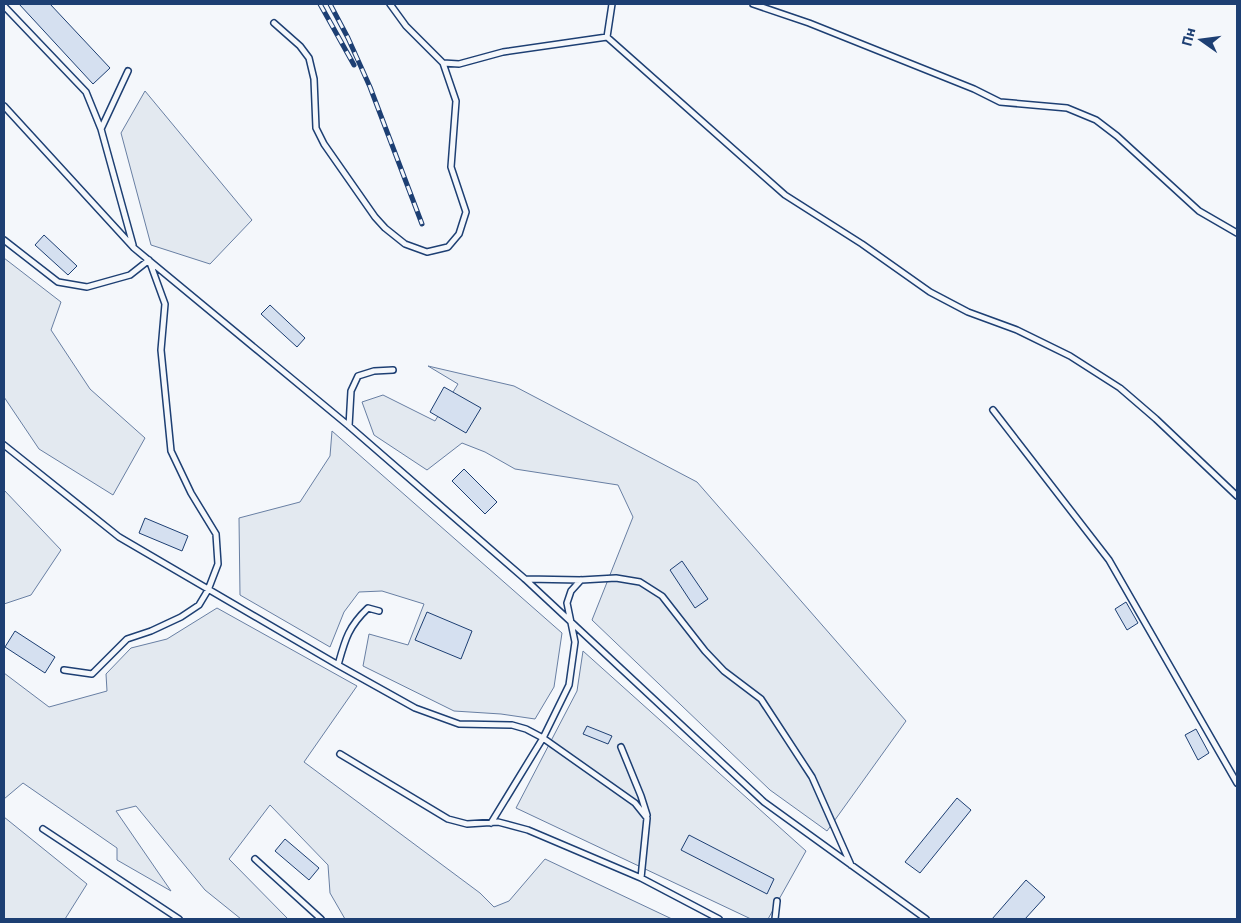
<svg xmlns="http://www.w3.org/2000/svg" width="1241" height="923" font-family="'IBM Plex Sans',sans-serif">
<rect width="100%" height="100%" fill="#f4f7fb"/>
<path fill="#e3e9f0" stroke="#687fa3" d="M 145,91 L 252,220 L 210,264 L 151,245 L 121,133 Z
M 4,258 L 61,302 L 51,330 L 90,389 L 145,438 L 113,495 L 39,449 L 4,397 Z
M 428,366 L 514,386 L 697,482 L 906,721 L 827,831 L 770,790 L 592,620 L 633,517 L 618,485 L 515,469 L 485,452 L 462,443 L 427,470 L 374,435 L 362,402 L 383,395 L 435,421 L 458,384 Z
M 332,431 L 562,633 L 554,687 L 535,719 L 501,714 L 454,711 L 363,666 L 369,634 L 408,645 L 424,604 L 382,591 L 359,592 L 344,612 L 330,647 L 240,595 L 239,518 L 300,502 L 330,456 Z
M 4,490 L 61,550 L 31,595 L 4,604 Z
M 217,608 L 357,686 L 304,762 L 480,893 L 494,907 L 509,901 L 545,859 L 672,919 L 345,919 L 330,893 L 328,865 L 270,805 L 229,859 L 288,919 L 241,919 L 205,890 L 136,806 L 116,811 L 171,891 L 117,860 L 117,848 L 23,783 L 4,799 L 4,673 L 49,707 L 107,691 L 106,674 L 131,648 L 167,639 Z
M 583,651 L 806,851 L 768,919 L 751,919 L 516,808 L 577,691 Z
M 4,817 L 87,884 L 65,919 L 4,919 Z"/>
<path fill="#d5e0f0" stroke="#1d3f73" d="M 19,4 L 50,4 L 110,68 L 93,84 Z
M 44,235 L 77,266 L 68,275 L 35,245 Z
M 270,305 L 305,338 L 297,347 L 261,314 Z
M 444,387 L 481,408 L 466,433 L 430,412 Z
M 464,469 L 497,502 L 485,514 L 452,481 Z
M 145,518 L 188,536 L 182,551 L 139,533 Z
M 682,561 L 708,599 L 695,608 L 670,570 Z
M 1126,602 L 1138,623 L 1127,630 L 1115,609 Z
M 427,612 L 472,631 L 461,659 L 415,640 Z
M 15,631 L 55,657 L 45,673 L 5,647 Z
M 587,726 L 612,736 L 608,744 L 583,734 Z
M 1196,729 L 1209,753 L 1198,760 L 1185,735 Z
M 957,798 L 971,810 L 920,873 L 905,862 Z
M 689,835 L 774,879 L 767,894 L 681,850 Z
M 285,839 L 319,868 L 309,880 L 275,851 Z
M 1026,880 L 1045,897 L 1025,919 L 992,919 Z"/>
<g fill="none" stroke-linecap="round" stroke-linejoin="round">
<g stroke="#1d3f73" stroke-width="8">
<path id="service" d="M 612,4 L 607,37 L 785,195 L 862,244 L 930,292 L 968,312 L 1017,330 L 1070,356 L 1120,388 L 1156,419 L 1237,496
M 753,4 L 809,23 L 974,89 L 1000,102 L 1067,108 L 1096,120 L 1117,136 L 1199,211 L 1237,233
M 4,6 L 86,92 L 101,129
M 274,23 L 300,46 L 309,58 L 314,79 L 316,128 L 324,144 L 375,217 L 385,228 L 405,244 L 427,252 L 448,247 L 459,234 L 466,212 L 451,167 L 456,101 L 443,63 L 406,26 L 390,4
M 443,63 L 459,64 L 503,52 L 607,37
M 128,71 L 101,129 L 133,245
M 4,106 L 134,248 L 349,426 L 525,579 L 764,802 L 926,919
M 4,240 L 58,282 L 87,287 L 130,275 L 149,260 L 165,304 L 161,350 L 171,451 L 191,493 L 216,534 L 218,564 L 208,590 L 199,605 L 181,617 L 151,631 L 127,639 L 92,674 L 64,670
M 993,410 L 1109,560 L 1237,783
M 349,426 L 351,391 L 358,376 L 374,371 L 393,370
M 4,445 L 119,537 L 338,665
M 525,579 L 581,580 L 616,578 L 640,582 L 662,596 L 705,651 L 724,671 L 761,699 L 812,777 L 851,865
M 581,580 L 571,591 L 567,603 L 575,642 L 569,685 L 543,738 L 635,803 L 647,818 L 641,878
M 379,611 L 368,608 C 348,627 345,640 338,665 L 415,708 L 459,724 L 512,725 L 526,729 L 543,738 L 491,823
M 621,747 L 641,796 L 647,815
M 340,754 L 448,819 L 467,824 L 498,822 L 528,830 L 641,878 L 719,919
M 43,829 L 179,919
M 255,859 L 321,919
M 775,919 L 777,901"/>
</g>
<use href="#service" stroke="#f4f7fb" stroke-width="5"/>
<g stroke="#1d3f73" stroke-width="5">
<path id="rail" d="M 320,4 L 354,65
M 330,4 L 348,38 L 370,87 L 422,224"/>
</g>
<use href="#rail" stroke="#f4f7fb" stroke-width="3" stroke-dasharray="9" stroke-linecap="butt"/>
</g>
<rect width="1241" height="923" fill="none" stroke="#1d3f73" stroke-width="10"/>
<g transform="translate(1201 40) rotate(284)" stroke="#f4f7fb" stroke-width="4" paint-order="stroke">
<path d="M0-4L9 19L0 12L-9 19Z" fill="#1d3f73"/>
<text y="-8" font-size="14" font-weight="bold" text-anchor="middle" fill="#1d3f73">Пн</text>
</g>
</svg>
